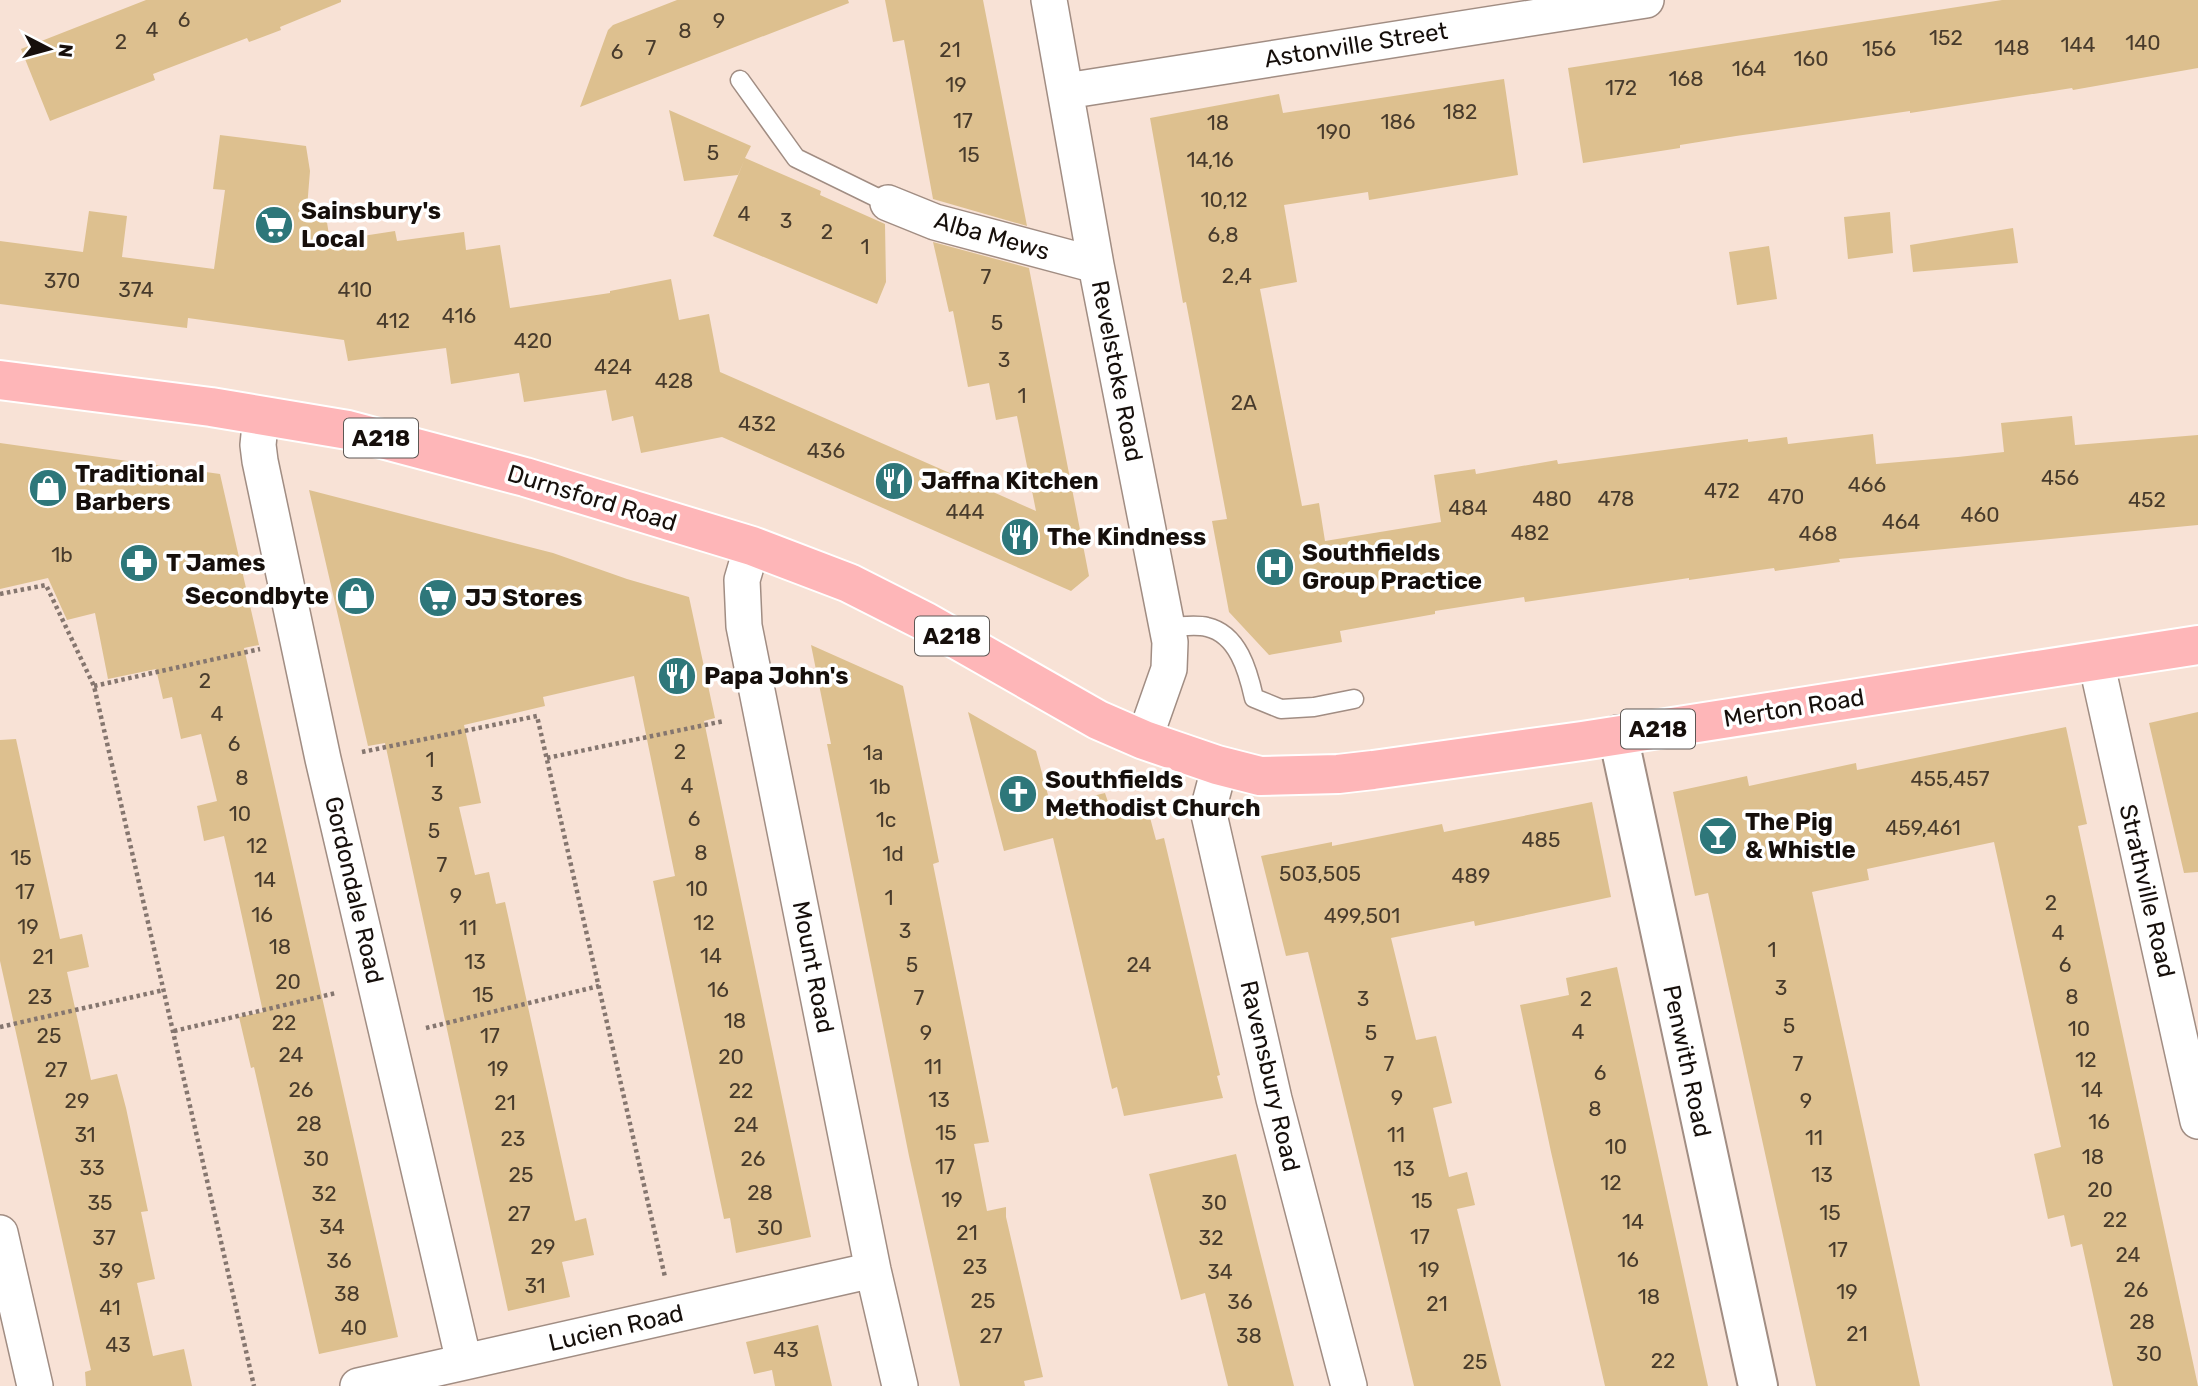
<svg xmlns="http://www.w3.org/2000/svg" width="2198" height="1386" font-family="Rubik,sans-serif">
<rect width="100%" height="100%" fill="#f8e2d6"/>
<path fill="#ddc08f" d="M 146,0 L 341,0 L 341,2 L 280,27 L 281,30 L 249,42 L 247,38 L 153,74 L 155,80 L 50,121 L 21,49 Z
M 677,0 L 848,0 L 849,3 L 580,107 L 608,30 L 613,25 Z
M 885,0 L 983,0 L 1027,226 L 933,199 L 904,40 L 893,42 Z
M 2002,0 L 2198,0 L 2198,68 L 2073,90 L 2072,88 L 1910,113 L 1910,111 L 1736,136 L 1680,145 L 1680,148 L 1583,163 L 1568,68 Z
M 1504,79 L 1518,175 L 1369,200 L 1368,192 L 1284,205 L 1297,282 L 1260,289 L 1302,506 L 1319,503 L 1325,541 L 1441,522 L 1434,475 L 1475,469 L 1476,474 L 1557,460 L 1558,464 L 1748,439 L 1748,442 L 1787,437 L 1788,444 L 1873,434 L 1876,464 L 1958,457 L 2004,452 L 2001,423 L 2072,416 L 2075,445 L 2198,435 L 2198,525 L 1839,559 L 1840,562 L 1775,571 L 1774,568 L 1689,580 L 1689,578 L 1525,602 L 1524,597 L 1435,611 L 1435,614 L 1340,631 L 1342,642 L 1269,655 L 1229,612 L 1212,521 L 1227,519 L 1186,302 L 1183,303 L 1150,118 L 1279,94 L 1283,113 Z
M 669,110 L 751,146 L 745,158 L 821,191 L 820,195 L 885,224 L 886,282 L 877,304 L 713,236 L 744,161 L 738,175 L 684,181 Z
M 220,135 L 306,146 L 310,171 L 307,208 L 325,210 L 330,241 L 395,231 L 397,241 L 464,232 L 466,250 L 500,245 L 510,308 L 610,293 L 610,291 L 671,279 L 679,320 L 709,314 L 720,372 L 1036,511 L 1017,416 L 996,420 L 989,383 L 968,387 L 953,311 L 949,312 L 933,242 L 1029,268 L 1089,576 L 1071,591 L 722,437 L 641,453 L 633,416 L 612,421 L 606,390 L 524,402 L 519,373 L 451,384 L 446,348 L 348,361 L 344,340 L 188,318 L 187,328 L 0,304 L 0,241 L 83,252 L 89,211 L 127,216 L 122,257 L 214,269 L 225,190 L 213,189 Z
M 1890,212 L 1893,253 L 1848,259 L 1844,217 Z
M 2013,228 L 2018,263 L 1913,272 L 1910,245 Z
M 1769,246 L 1777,299 L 1737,305 L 1729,252 Z
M 0,443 L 220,474 L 259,645 L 244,648 L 398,1337 L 319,1354 L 254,1067 L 251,1068 L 239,1017 L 263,1012 L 239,903 L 224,836 L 204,841 L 197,806 L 217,801 L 201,734 L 181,739 L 172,697 L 163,699 L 156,669 L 108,679 L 95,613 L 67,620 L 48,578 L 0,589 Z
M 309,490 L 553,553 L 627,579 L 689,597 L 715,718 L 704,721 L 811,1237 L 736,1253 L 730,1218 L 724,1219 L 653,881 L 675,876 L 634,676 L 543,697 L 545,706 L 464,725 L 481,803 L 459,807 L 475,875 L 489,872 L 496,904 L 505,902 L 575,1221 L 586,1218 L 594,1255 L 562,1262 L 570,1297 L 508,1311 L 385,743 L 368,746 Z
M 811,645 L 903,686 L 939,862 L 933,864 L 989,1142 L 974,1144 L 987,1211 L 1006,1207 L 1006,1217 L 1043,1377 L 1024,1381 L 1025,1386 L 960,1386 L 909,1156 L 827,744 L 831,744 Z
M 968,712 L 1036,751 L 1051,806 L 1105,793 L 1109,805 L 1123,802 L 1126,815 L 1148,810 L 1156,840 L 1164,838 L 1220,1075 L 1217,1076 L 1223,1098 L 1124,1116 L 1117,1087 L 1112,1089 L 1053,838 L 1004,851 Z
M 2198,712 L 2198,872 L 2184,873 L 2149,723 Z
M 2066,727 L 2087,824 L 2078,826 L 2198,1386 L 2113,1386 L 2082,1244 L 2071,1247 L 2064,1215 L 2048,1219 L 2034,1154 L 2061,1147 L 1994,842 L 1867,869 L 1869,880 L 1812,892 L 1920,1386 L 1816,1386 L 1708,893 L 1695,896 L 1673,792 L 1747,776 L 1749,786 L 1856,763 L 1857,770 Z
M 16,739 L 60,939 L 82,934 L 89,967 L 67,972 L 91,1080 L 117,1074 L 126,1108 L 148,1211 L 141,1212 L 155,1279 L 137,1283 L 153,1356 L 184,1349 L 192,1386 L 86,1386 L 85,1372 L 91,1370 L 0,961 L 0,740 Z
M 1592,802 L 1611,897 L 1475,926 L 1474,921 L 1391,938 L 1416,1040 L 1436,1036 L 1452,1103 L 1433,1108 L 1449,1177 L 1467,1172 L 1475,1205 L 1457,1209 L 1501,1386 L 1414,1386 L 1308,952 L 1286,956 L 1261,856 L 1332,842 L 1332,846 L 1442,824 L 1444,832 Z
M 1617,967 L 1699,1345 L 1708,1386 L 1605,1386 L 1551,1152 L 1520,1005 L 1569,995 L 1566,978 Z
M 1236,1154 L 1258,1244 L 1294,1386 L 1228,1386 L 1205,1293 L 1181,1300 L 1149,1174 Z
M 818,1325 L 832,1386 L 775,1386 L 772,1370 L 754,1374 L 746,1342 Z"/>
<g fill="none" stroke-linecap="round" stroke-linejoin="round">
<g stroke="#a18d83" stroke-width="21">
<path id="service" d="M 740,80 L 796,158 L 888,203
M 1167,627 C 1180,627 1195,624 1207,627 C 1238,634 1248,671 1254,698 L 1281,709 L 1314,707 L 1354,699"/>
</g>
<g stroke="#a18d83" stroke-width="38">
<path id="minor" d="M 1049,0 L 1096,265 L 1170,642 L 1169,669 L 1144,740
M 1066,91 L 1646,0
M 888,203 L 935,222 L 1096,265
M 261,415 L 258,445 L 260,461 L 323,759 L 464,1362
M 752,546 L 742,580 L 744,626 L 873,1270 L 900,1386
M 2096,661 L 2198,1121
M 1220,765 L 1208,810 L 1274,1099 L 1349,1386
M 0,1233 L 35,1386
M 358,1386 L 873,1270"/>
</g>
<g stroke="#a18d83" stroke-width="42">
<path id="tertiary" d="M 1618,735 L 1758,1386"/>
</g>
<g stroke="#fff" stroke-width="42">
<path id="primary" d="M 0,380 L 211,407 L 348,430 L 525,477 L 752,546 L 849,583 L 926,622 L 1098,720 L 1144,740 L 1217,765 L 1260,776 L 1338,774 L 1373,770 L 1582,741 L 2198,645"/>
</g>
<path stroke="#85766f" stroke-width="4.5" stroke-dasharray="3.5 3.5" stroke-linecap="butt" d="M 0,594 L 46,585 L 94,686 L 254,1386
M 94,686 L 260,649
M 362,752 L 537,716 L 665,1277
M 547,758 L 724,721
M 0,1027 L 164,990
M 426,1028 L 599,986
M 174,1031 L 336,993"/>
<use href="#service" stroke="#fff" stroke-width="18"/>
<use href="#minor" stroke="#fff" stroke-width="35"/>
<use href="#tertiary" stroke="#fff" stroke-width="38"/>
<use href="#primary" stroke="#feb6b8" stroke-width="38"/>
</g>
<defs>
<g id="supermarket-disc" transform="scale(2.0125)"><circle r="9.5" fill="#2e777a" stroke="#fff"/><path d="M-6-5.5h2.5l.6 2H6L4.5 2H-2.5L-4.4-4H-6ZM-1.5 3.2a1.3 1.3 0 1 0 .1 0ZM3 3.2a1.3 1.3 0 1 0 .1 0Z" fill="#fff"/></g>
<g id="restaurant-disc" transform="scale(2.0125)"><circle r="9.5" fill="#2e777a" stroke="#fff"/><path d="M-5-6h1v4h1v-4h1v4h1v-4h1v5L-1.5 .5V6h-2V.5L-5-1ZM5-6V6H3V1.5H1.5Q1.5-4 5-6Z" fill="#fff"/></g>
<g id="shop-disc" transform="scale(2.0125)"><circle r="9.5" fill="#2e777a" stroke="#fff"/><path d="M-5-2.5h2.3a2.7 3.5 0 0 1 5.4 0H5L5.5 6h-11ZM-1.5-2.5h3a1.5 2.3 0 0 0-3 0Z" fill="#fff"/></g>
<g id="pharmacy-disc" transform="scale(2.0125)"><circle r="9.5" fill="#2e777a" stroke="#fff"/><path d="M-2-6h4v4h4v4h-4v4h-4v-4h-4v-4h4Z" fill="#fff"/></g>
<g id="hospital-disc" transform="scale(2.0125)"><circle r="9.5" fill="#2e777a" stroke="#fff"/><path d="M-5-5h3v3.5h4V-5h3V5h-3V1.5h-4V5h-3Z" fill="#fff"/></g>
<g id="church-disc" transform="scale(2.0125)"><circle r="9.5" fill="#2e777a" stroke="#fff"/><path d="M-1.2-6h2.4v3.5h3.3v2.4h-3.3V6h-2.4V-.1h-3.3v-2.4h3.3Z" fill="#fff"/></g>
<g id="bar-disc" transform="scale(2.0125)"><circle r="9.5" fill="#2e777a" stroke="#fff"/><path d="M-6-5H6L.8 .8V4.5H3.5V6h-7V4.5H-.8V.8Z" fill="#fff"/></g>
</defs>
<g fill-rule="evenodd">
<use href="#supermarket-disc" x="274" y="225"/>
<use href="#restaurant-disc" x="894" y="481"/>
<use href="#shop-disc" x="48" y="488"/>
<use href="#restaurant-disc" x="1020" y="537"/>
<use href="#pharmacy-disc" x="139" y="563"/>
<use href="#hospital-disc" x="1275" y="567"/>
<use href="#shop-disc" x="356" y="596"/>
<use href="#supermarket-disc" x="438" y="598"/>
<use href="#restaurant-disc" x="677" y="676"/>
<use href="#church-disc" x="1018" y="794"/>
<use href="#bar-disc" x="1718" y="836"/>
</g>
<g text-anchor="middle" stroke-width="7" stroke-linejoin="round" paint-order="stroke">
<g font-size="21" fill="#483b2c">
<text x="184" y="27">6</text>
<text x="719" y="28">9</text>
<text x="152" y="37">4</text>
<text x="685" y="38">8</text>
<text x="1946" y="45">152</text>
<text x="121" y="49">2</text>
<text x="2143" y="50">140</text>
<text x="2078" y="52">144</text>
<text x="651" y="55">7</text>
<text x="2012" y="55">148</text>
<text x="1879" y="56">156</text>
<text x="950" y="57">21</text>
<text x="617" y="59">6</text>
<text x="1811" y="66">160</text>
<text x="1749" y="76">164</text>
<text x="1686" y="86">168</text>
<text x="956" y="92">19</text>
<text x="1621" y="95">172</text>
<text x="1460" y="119">182</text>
<text x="963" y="128">17</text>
<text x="1398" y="129">186</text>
<text x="1218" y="130">18</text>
<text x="1334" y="139">190</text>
<text x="713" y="160">5</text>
<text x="969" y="162">15</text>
<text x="1210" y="167">14,16</text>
<text x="1224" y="207">10,12</text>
<text x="744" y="221">4</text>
<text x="786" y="228">3</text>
<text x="827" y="239">2</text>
<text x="1223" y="242">6,8</text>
<text x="865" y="254">1</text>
<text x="1237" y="283">2,4</text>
<text x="986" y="284">7</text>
<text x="62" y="288">370</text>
<text x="136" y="297">374</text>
<text x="355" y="297">410</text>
<text x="459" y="323">416</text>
<text x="393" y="328">412</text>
<text x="997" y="330">5</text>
<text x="533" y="348">420</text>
<text x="1004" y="367">3</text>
<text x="613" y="374">424</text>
<text x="674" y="388">428</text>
<text x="1022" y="403">1</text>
<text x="1244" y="410">2A</text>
<text x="757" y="431">432</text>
<text x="826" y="458">436</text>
<text x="2060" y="485">456</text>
<text x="1867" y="492">466</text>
<text x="1722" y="498">472</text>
<text x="1786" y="504">470</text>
<text x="1552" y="506">480</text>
<text x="1616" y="506">478</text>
<text x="2147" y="507">452</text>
<text x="1468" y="515">484</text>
<text x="965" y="519">444</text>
<text x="1980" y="522">460</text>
<text x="1901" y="529">464</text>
<text x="1530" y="540">482</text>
<text x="1818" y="541">468</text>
<text x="62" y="562">1b</text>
<text x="205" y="688">2</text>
<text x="217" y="721">4</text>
<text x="234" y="751">6</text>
<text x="680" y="759">2</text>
<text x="873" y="760">1a</text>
<text x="430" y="767">1</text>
<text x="242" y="785">8</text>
<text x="1950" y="786">455,457</text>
<text x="687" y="793">4</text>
<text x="880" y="794">1b</text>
<text x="437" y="801">3</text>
<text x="240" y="821">10</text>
<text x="694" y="826">6</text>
<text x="886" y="827">1c</text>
<text x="1923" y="835">459,461</text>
<text x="434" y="838">5</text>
<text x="1541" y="847">485</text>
<text x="257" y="853">12</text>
<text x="701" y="860">8</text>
<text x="893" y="861">1d</text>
<text x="21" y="865">15</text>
<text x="442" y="872">7</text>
<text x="1320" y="881">503,505</text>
<text x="1471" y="883">489</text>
<text x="265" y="887">14</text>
<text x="697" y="896">10</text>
<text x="25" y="899">17</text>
<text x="456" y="903">9</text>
<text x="889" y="905">1</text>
<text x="2051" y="910">2</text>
<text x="262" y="922">16</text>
<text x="1362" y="923">499,501</text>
<text x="704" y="930">12</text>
<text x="28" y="934">19</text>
<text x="468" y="935">11</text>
<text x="905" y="938">3</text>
<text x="2058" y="940">4</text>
<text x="280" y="954">18</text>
<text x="1772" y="957">1</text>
<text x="711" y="963">14</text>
<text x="43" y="964">21</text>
<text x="475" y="969">13</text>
<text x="912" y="972">5</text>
<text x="1139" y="972">24</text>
<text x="2065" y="972">6</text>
<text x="288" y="989">20</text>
<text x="1781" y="995">3</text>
<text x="718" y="997">16</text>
<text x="483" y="1002">15</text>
<text x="40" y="1004">23</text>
<text x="2072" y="1004">8</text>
<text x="919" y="1005">7</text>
<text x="1363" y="1006">3</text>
<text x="1586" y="1006">2</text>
<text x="735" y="1028">18</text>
<text x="284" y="1030">22</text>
<text x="1789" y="1033">5</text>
<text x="2079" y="1036">10</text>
<text x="1578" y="1039">4</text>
<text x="926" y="1040">9</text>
<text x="1371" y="1040">5</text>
<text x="49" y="1043">25</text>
<text x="490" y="1043">17</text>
<text x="291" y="1062">24</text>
<text x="731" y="1064">20</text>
<text x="2086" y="1067">12</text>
<text x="1389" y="1071">7</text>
<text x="1798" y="1071">7</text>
<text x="933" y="1074">11</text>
<text x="498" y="1076">19</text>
<text x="56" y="1077">27</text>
<text x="1600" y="1080">6</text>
<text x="301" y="1097">26</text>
<text x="2092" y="1097">14</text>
<text x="741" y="1098">22</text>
<text x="1397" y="1105">9</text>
<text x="939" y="1107">13</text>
<text x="77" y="1108">29</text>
<text x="1806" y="1108">9</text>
<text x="505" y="1110">21</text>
<text x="1595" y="1116">8</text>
<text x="2099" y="1129">16</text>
<text x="309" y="1131">28</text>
<text x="746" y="1132">24</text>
<text x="946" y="1140">15</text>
<text x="85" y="1142">31</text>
<text x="1396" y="1142">11</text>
<text x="1814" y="1145">11</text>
<text x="513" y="1146">23</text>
<text x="1616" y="1154">10</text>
<text x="2093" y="1164">18</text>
<text x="316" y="1166">30</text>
<text x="753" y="1166">26</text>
<text x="945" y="1174">17</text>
<text x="92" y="1175">33</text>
<text x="1404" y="1176">13</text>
<text x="521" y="1182">25</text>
<text x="1822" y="1182">13</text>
<text x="1611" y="1190">12</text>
<text x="2100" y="1197">20</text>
<text x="760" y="1200">28</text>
<text x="324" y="1201">32</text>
<text x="952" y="1207">19</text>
<text x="1422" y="1208">15</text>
<text x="100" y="1210">35</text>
<text x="1214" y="1210">30</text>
<text x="1830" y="1220">15</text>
<text x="519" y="1221">27</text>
<text x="2115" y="1227">22</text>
<text x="1633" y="1229">14</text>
<text x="332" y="1234">34</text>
<text x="770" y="1235">30</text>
<text x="967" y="1240">21</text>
<text x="1420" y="1244">17</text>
<text x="104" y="1245">37</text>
<text x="1211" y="1245">32</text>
<text x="543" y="1254">29</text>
<text x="1838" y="1257">17</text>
<text x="2128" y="1262">24</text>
<text x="1628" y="1267">16</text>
<text x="339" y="1268">36</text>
<text x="975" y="1274">23</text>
<text x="1429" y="1277">19</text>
<text x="111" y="1278">39</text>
<text x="1220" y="1279">34</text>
<text x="535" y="1293">31</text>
<text x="2136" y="1297">26</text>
<text x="1847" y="1299">19</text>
<text x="347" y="1301">38</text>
<text x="1649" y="1304">18</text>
<text x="983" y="1308">25</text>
<text x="1240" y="1309">36</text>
<text x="1437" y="1311">21</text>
<text x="110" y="1315">41</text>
<text x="2142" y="1329">28</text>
<text x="354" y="1335">40</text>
<text x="1857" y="1341">21</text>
<text x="991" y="1343">27</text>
<text x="1249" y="1343">38</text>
<text x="118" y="1352">43</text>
<text x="786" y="1357">43</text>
<text x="2149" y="1361">30</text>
<text x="1663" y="1368">22</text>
<text x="1475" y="1369">25</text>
</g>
<g fill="#fff" stroke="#5c5754" stroke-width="2">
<rect x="344" y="418.5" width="74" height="39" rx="5"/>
<rect x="915" y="616.5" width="74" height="39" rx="5"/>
<rect x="1621" y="709.5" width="74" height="39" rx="5"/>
</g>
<g font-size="23" font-weight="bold" fill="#160f0b">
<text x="381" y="446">A218</text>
<text x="952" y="644">A218</text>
<text x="1658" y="737">A218</text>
</g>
<g font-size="24" fill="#160f0b" stroke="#fff">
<text transform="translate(1356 45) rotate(-9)" y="8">Astonville Street</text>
<text transform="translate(992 236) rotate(16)" y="8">Alba Mews</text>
<text transform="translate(1117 371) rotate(79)" y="8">Revelstoke Road</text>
<text transform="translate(592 498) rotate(17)" y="8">Durnsford Road</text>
<text transform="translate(1794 708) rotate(-9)" y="8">Merton Road</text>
<text transform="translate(354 890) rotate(77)" y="8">Gordondale Road</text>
<text transform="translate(2147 891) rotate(77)" y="8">Strathville Road</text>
<text transform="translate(813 967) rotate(79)" y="8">Mount Road</text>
<text transform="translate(1687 1061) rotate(78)" y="8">Penwith Road</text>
<text transform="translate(1270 1076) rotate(77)" y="8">Ravensbury Road</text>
<text transform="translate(616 1328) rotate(-13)" y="8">Lucien Road</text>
</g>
<g font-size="24" font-weight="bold" fill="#160f0b" stroke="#fff" text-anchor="start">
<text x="301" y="219">Sainsbury's<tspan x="301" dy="28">Local</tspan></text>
<text x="75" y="482">Traditional<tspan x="75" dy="28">Barbers</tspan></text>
<text x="921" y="489">Jaffna Kitchen</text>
<text x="1047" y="545">The Kindness</text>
<text x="1302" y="561">Southfields<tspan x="1302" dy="28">Group Practice</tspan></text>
<text x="166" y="571">T James</text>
<text x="329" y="604" text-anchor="end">Secondbyte</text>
<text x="465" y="606">JJ Stores</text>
<text x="704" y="684">Papa John's</text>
<text x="1045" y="788">Southfields<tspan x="1045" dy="28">Methodist Church</tspan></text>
<text x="1745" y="830">The Pig<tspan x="1745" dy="28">&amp; Whistle</tspan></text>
</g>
</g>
<g transform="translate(49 49) rotate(96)" stroke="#ffffff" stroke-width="5" paint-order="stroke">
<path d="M0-5L12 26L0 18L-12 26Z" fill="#160f0b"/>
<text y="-10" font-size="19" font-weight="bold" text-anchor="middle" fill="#160f0b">N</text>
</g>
</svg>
